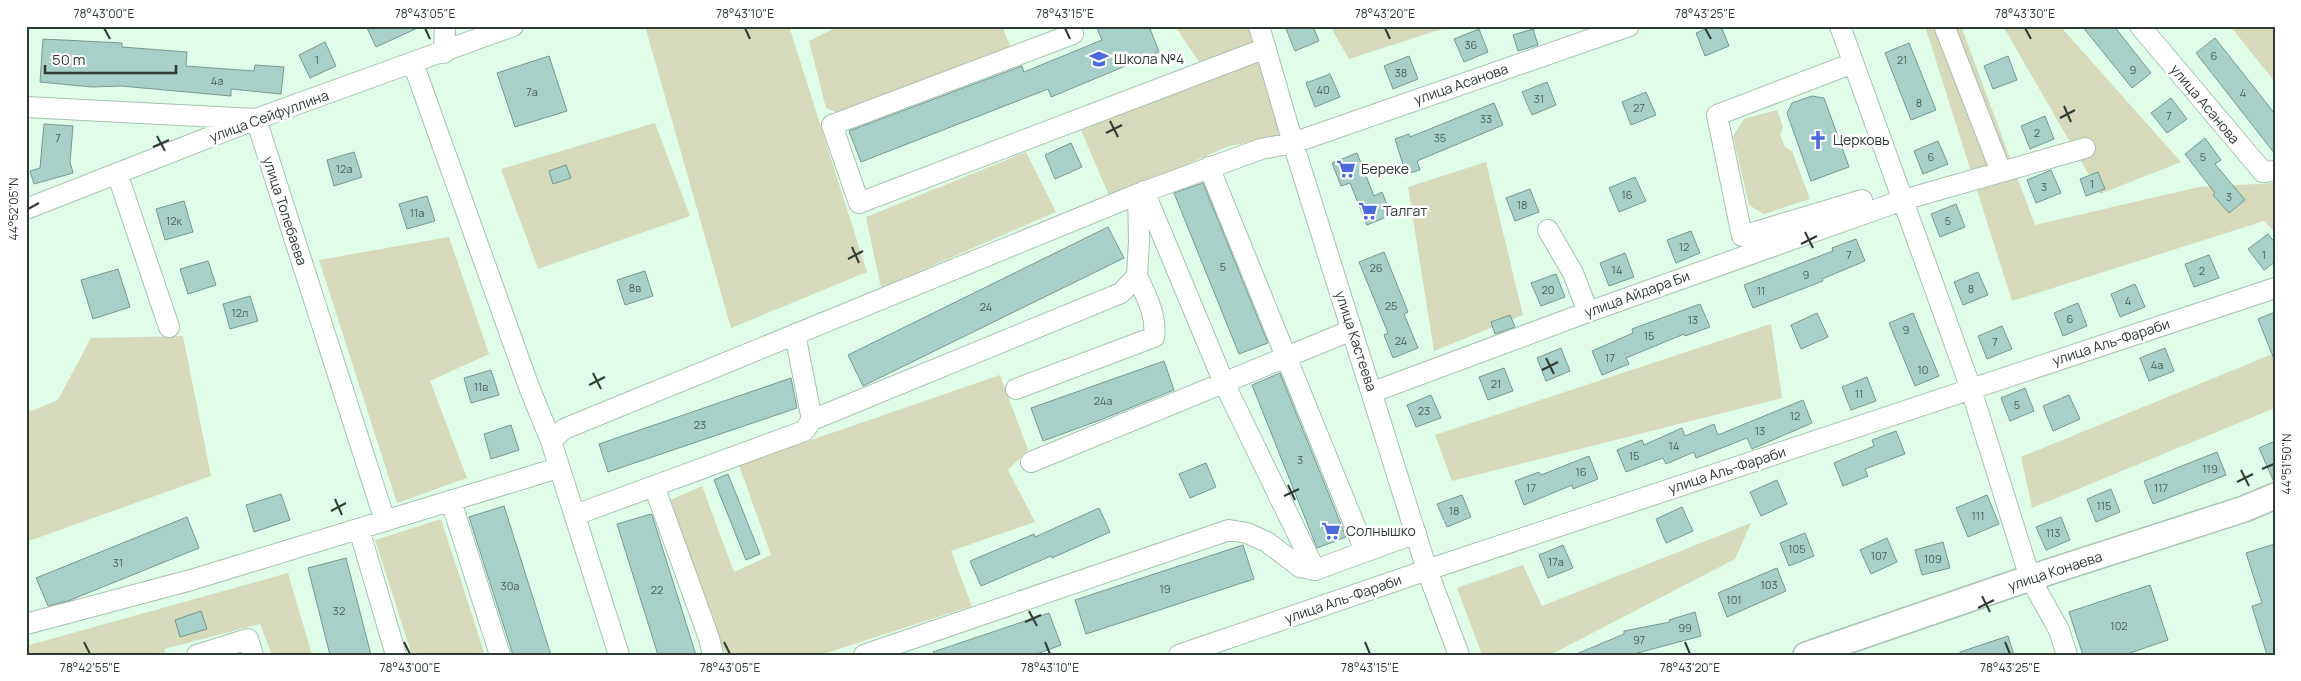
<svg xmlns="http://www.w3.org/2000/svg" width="2301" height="681" font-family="Manrope,sans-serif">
<rect width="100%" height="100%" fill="#e0fdea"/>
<path fill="#d6d9ba" d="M 645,26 L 789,26 L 867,272 L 731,328 Z
M 839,26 L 1002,26 L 1011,48 L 841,114 L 826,108 L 809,41 Z
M 1175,26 L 1250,26 L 1255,42 L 1199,62 Z
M 1330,26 L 1451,26 L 1349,59 Z
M 1925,26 L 1961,26 L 2035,225 L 2199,187 L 2275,183 L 2275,232 L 2264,221 L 2012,301 Z
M 2003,26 L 2060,26 L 2181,162 L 2100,194 Z
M 2230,26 L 2275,26 L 2275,82 Z
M 1257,59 L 1282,137 L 1229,146 L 1110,198 L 1081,130 Z
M 1777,110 L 1783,127 L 1780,134 L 1785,147 L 1792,151 L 1810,199 L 1764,214 L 1749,205 L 1733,136 L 1744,119 Z
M 655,123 L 690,216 L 538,269 L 501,169 Z
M 1026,152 L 1056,212 L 881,288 L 866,217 Z
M 1486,162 L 1523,315 L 1434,351 L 1408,187 Z
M 449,237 L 489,354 L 430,381 L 467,478 L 397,503 L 319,260 Z
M 1771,324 L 1782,398 L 1452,481 L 1435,435 Z
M 183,336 L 211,476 L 26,542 L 26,413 L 58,400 L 91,338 Z
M 2275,353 L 2275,408 L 2032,508 L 2021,457 Z
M 1000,375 L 1028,450 L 1008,470 L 1035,522 L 951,551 L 972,606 L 820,655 L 726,655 L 668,501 L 702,486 L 734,572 L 771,555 L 739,465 Z
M 441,519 L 485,655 L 412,655 L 375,540 Z
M 1751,523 L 1735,559 L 1550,655 L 1482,655 L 1457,588 L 1523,565 L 1542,606 Z
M 288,573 L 312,655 L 272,655 L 260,624 L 164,649 L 166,655 L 26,655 L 26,646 Z"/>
<path fill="#a7d1c8" stroke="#769890" d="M 366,26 L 422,26 L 376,47 Z
M 1096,26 L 1149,26 L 1159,52 L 1051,97 L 1048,89 L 861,162 L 849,131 L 1022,66 L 1024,72 L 1102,40 Z
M 1285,26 L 1313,26 L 1319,41 L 1295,51 Z
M 1713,26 L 1721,26 L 1729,46 L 1705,56 L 1696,33 Z
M 2082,26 L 2114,26 L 2151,73 L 2132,88 Z
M 1479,29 L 1488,52 L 1464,62 L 1454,39 Z
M 1533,29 L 1538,45 L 1518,51 L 1513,35 Z
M 2215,38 L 2275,114 L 2275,154 L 2196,53 Z
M 43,39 L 122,43 L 122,47 L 187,52 L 186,66 L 254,71 L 255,65 L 284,67 L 281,94 L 231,89 L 231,96 L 121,86 L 92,87 L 40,82 Z
M 325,42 L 336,66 L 310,78 L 299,55 Z
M 1909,43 L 1936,110 L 1911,120 L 1885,53 Z
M 549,56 L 567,111 L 515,127 L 497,73 Z
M 1409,56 L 1418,79 L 1393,89 L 1384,66 Z
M 2008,56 L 2017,80 L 1993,89 L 1984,66 Z
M 1330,74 L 1340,97 L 1315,107 L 1306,83 Z
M 1547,82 L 1556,105 L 1532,115 L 1522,92 Z
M 1646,92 L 1656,115 L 1631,125 L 1622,102 Z
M 1812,96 L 1824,98 L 1849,167 L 1811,181 L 1787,113 L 1792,103 Z
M 2171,98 L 2187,119 L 2167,133 L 2151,113 Z
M 1494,103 L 1503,125 L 1417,161 L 1420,170 L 1406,174 L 1395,139 L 1409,134 L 1410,137 Z
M 2045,116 L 2054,139 L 2030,149 L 2021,126 Z
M 44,124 L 73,126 L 70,162 L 73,173 L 34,184 L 30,171 L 40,168 Z
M 2205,138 L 2221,160 L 2215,164 L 2245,200 L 2229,213 L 2213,195 L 2215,193 L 2185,154 Z
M 1938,141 L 1948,164 L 1923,174 L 1914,151 Z
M 1071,143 L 1082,167 L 1055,179 L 1045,155 Z
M 354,152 L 362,177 L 334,186 L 327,160 Z
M 1357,153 L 1374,196 L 1382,192 L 1391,215 L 1367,225 L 1350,183 L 1341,186 L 1332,163 Z
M 566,165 L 571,178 L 553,184 L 549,171 Z
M 2051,170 L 2061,193 L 2036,203 L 2027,180 Z
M 2098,172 L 2105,189 L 2086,196 L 2080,179 Z
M 1635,177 L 1646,201 L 1619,212 L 1609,188 Z
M 1203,183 L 1268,343 L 1239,354 L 1174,193 Z
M 1530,189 L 1539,212 L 1515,221 L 1506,198 Z
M 427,196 L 435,221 L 407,229 L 399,204 Z
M 184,201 L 193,232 L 165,240 L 156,209 Z
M 1956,204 L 1965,227 L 1940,237 L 1931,214 Z
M 1108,227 L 1124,258 L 863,386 L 848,355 Z
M 1691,231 L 1700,253 L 1676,263 L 1667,240 Z
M 2268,234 L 2275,243 L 2275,262 L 2264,270 L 2248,249 Z
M 1856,239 L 1865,261 L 1822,279 L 1823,281 L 1753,308 L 1744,285 L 1833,251 L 1832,248 Z
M 1384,252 L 1408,312 L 1404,314 L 1418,348 L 1393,358 L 1384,335 L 1388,333 L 1359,262 Z
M 1625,253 L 1634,277 L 1609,286 L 1600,263 Z
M 2209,255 L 2219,278 L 2194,287 L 2185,264 Z
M 208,261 L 216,285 L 188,294 L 180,269 Z
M 118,269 L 130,307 L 93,319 L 81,280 Z
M 645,271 L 653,296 L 625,305 L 617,280 Z
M 1978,272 L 1988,295 L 1963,305 L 1954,282 Z
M 1556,274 L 1565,297 L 1541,306 L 1531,283 Z
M 2135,284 L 2145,307 L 2120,317 L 2111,294 Z
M 250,296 L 258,321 L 230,329 L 223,304 Z
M 2078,303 L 2087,326 L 2063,336 L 2054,313 Z
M 1700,304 L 1710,327 L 1685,336 L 1684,334 L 1626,358 L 1629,364 L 1602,375 L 1592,351 L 1633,333 L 1632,329 Z
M 2275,312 L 2275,358 L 2274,359 L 2258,319 Z
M 1817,313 L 1828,337 L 1801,349 L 1791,325 Z
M 1913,313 L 1939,376 L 1915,386 L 1889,323 Z
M 1510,315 L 1515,327 L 1495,334 L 1491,322 Z
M 2002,326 L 2012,349 L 1987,359 L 1978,336 Z
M 1561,348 L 1570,371 L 1546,381 L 1537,358 Z
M 2165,348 L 2174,371 L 2149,381 L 2140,358 Z
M 1164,361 L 1174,390 L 1103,419 L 1043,441 L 1031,408 Z
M 1504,368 L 1513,391 L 1488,400 L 1479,377 Z
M 491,370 L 499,395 L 471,403 L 464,378 Z
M 1280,373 L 1346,537 L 1317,548 L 1252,385 Z
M 1867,377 L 1876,401 L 1851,410 L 1842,387 Z
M 791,378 L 797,408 L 608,472 L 599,444 Z
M 2025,388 L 2034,411 L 2010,421 L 2001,398 Z
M 1431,395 L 1441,418 L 1416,427 L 1407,405 Z
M 2069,395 L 2080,419 L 2053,431 L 2043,406 Z
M 1803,400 L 1812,423 L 1752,449 L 1747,438 L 1696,458 L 1694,452 L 1666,464 L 1663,458 L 1626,472 L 1617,450 L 1642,440 L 1644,445 L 1682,428 L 1685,436 L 1714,424 L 1718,435 Z
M 511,425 L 519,450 L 491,459 L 484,434 Z
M 1896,431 L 1905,454 L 1865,469 L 1868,476 L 1843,486 L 1834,463 L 1874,446 L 1872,440 Z
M 2275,441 L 2275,482 L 2274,482 L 2259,448 Z
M 2217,452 L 2226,475 L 2153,504 L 2144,481 Z
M 1589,456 L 1598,479 L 1573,489 L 1572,485 L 1524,505 L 1515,481 L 1539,472 L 1541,475 Z
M 1206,463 L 1216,487 L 1190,498 L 1179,474 Z
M 728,474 L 760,554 L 746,560 L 714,480 Z
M 1777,480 L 1787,504 L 1761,516 L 1750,492 Z
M 2111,489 L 2120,512 L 2096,522 L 2087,499 Z
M 281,494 L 290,520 L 254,532 L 246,505 Z
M 1462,495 L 1471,517 L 1447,527 L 1437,504 Z
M 1987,495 L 1999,524 L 1968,537 L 1956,508 Z
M 504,506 L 551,655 L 513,655 L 469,517 Z
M 1682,507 L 1693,531 L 1666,543 L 1656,519 Z
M 1099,508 L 1110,532 L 1052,558 L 1051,556 L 981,586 L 970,561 L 1034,534 L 1035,537 Z
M 651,514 L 652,515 L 696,655 L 658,655 L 617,524 Z
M 187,517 L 199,548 L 68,601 L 48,606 L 36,578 Z
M 2061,517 L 2070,540 L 2046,550 L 2036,527 Z
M 1805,533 L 1814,556 L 1789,566 L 1780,543 Z
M 1887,538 L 1897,562 L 1871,574 L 1860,550 Z
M 1943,542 L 1950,568 L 1922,575 L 1915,550 Z
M 2275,544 L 2275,655 L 2267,655 L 2252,606 L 2262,603 L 2246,553 Z
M 1243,545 L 1254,579 L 1086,634 L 1075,600 Z
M 1563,545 L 1573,568 L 1548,578 L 1539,555 Z
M 346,558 L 371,655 L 330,655 L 308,568 Z
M 1777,568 L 1786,591 L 1727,617 L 1718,593 Z
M 2150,585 L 2168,640 L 2124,655 L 2083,655 L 2069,612 Z
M 201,611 L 207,629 L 180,637 L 175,620 Z
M 1695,612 L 1701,636 L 1630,655 L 1574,655 L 1624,634 L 1624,631 L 1670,622 L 1669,620 Z
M 1049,613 L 1061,645 L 1034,655 L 934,655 L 933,652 Z
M 2008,636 L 2014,655 L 1960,655 L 1960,652 Z"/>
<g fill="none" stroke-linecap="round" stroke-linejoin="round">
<g stroke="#a6c2b0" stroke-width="22">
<path id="minor" d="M 1070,26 L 1073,34 L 832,125 L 859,203 L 1266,48
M 1259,26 L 1293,143 L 1427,570 L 1459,655
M 1840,26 L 1971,389 L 2030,578 L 2059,630 L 2067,655
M 2140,26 L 2263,172 L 2275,171
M 1945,28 L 2001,172
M 444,53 L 445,26
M 413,63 L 529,387 L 551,441
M 1853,63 L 1717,115 L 1742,236 L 1862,200
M 26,107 L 256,119 L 385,521
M 1209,167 L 1365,551
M 117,173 L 169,327
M 1144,191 L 1224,383 L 1315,570
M 26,209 L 256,119 L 513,26
M 1548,230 L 1573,273 L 1588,312
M 1016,389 L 1154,337 C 1157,315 1146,296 1137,276
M 1373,392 L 1588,312 L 1903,200 L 2085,148
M 812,420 L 1121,293 L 1137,276 L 1139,241 L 1138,194
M 1031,462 L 1352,330
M 654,486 L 709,638 L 713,655
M 451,501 L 500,655
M 575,515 L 804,431 L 812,420 L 795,334
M 359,529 L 396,655
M 26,624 L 191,580 L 558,468
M 197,655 L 248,639 L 253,655
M 619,655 L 551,441 L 564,429 L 1138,194 L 1261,149 L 1293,143 L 1629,26
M 864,655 L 1229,530 L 1247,533 L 1267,542 L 1300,567 L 1315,570 L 1416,533
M 1179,655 L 1427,570 L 2275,288"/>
</g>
<g stroke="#a6c2b0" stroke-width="28">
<path id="major" d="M 1806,655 L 2030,578 L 2244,509 L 2275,496"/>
</g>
<use href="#minor" stroke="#fff" stroke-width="20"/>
<use href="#major" stroke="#fff" stroke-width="25"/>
</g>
<path fill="none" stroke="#2e3a33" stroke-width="2" d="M 104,28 L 110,39M 425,28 L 430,39M 745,28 L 750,39M 1065,28 L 1070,39M 1385,28 L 1390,39M 1705,28 L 1711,39M 2025,28 L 2031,39M 2064,106 L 2071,122M 2060,118 L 2075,110M 1110,121 L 1118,137M 1106,133 L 1122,125M 157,136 L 165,151M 153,147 L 169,140M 28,209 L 39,203M 1805,232 L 1813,248M 1801,244 L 1817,236M 852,247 L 859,263M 848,259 L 863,251M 1546,358 L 1554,374M 1542,370 L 1558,362M 593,373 L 601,389M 589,385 L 605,377M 2262,469 L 2274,464M 2241,470 L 2249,486M 2237,482 L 2253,474M 1288,485 L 1295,500M 1284,496 L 1299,489M 335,499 L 342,515M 331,511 L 346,503M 1982,596 L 1990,612M 1978,608 L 1994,600M 1029,611 L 1037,626M 1025,622 L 1041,615M 84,642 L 90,654M 404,642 L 410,654M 724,642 L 730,654M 1045,642 L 1050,654M 1365,642 L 1370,654M 1685,642 L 1690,654M 2005,642 L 2010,654"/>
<defs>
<g id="school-bare" transform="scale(1.5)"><path d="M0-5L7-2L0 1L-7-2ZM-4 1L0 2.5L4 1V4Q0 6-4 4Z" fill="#4c6ade" stroke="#fff" stroke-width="2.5" paint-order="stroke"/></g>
<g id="church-bare" transform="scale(1.5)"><path d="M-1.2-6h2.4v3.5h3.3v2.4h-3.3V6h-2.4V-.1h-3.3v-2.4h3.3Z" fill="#4c6ade" stroke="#fff" stroke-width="2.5" paint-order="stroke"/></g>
<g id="supermarket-bare" transform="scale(1.5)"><path d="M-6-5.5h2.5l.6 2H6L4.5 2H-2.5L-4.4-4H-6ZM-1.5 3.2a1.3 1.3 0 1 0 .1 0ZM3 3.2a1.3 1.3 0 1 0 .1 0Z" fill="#4c6ade" stroke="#fff" stroke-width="2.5" paint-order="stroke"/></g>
</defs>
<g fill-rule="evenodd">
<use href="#school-bare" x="1099" y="59"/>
<use href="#church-bare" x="1818" y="140"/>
<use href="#supermarket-bare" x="1346" y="169"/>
<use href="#supermarket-bare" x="1368" y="211"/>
<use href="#supermarket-bare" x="1331" y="531"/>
</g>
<g text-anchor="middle" stroke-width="5" stroke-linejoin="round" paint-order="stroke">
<g font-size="11" fill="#4c6058">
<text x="1471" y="49">36</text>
<text x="2214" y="60">6</text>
<text x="317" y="64">1</text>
<text x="1902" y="64">21</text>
<text x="2133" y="74">9</text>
<text x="1401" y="77">38</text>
<text x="217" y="85">4а</text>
<text x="1323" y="94">40</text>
<text x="532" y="96">7а</text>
<text x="2243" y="97">4</text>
<text x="1539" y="103">31</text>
<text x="1919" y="107">8</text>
<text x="1639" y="112">27</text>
<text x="2169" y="120">7</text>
<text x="1486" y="123">33</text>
<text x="2037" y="137">2</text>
<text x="58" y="142">7</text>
<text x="1440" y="142">35</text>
<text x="1931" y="161">6</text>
<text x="2203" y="161">5</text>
<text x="344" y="173">12а</text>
<text x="2092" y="188">1</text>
<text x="2044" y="191">3</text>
<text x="1627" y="199">16</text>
<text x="2229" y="201">3</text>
<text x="1522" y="209">18</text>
<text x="417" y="217">11а</text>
<text x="174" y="225">12к</text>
<text x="1948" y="225">5</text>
<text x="1684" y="251">12</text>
<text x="1849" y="259">7</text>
<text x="2264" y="259">1</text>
<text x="1223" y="271">5</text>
<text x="1376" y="272">26</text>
<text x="1617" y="274">14</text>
<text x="2202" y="275">2</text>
<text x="1806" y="279">9</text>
<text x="635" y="292">8в</text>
<text x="1971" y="293">8</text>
<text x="1548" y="294">20</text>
<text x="1761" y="295">11</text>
<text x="2128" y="305">4</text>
<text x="1391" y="310">25</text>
<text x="986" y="311">24</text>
<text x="240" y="317">12л</text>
<text x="2070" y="323">6</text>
<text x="1693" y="324">13</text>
<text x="1906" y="334">9</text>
<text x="1649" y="340">15</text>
<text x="1401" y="345">24</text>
<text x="1995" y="346">7</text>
<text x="1610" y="362">17</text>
<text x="2157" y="369">4а</text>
<text x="1923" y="374">10</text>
<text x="1496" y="388">21</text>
<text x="481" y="391">11в</text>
<text x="1859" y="398">11</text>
<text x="1103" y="405">24а</text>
<text x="2017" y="409">5</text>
<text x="1424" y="415">23</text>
<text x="1795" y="420">12</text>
<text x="700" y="429">23</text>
<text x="1760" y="435">13</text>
<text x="1674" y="450">14</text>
<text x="1634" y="460">15</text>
<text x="1300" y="464">3</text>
<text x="2210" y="473">119</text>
<text x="1581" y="476">16</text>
<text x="1531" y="492">17</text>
<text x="2161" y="492">117</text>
<text x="2104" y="510">115</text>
<text x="1454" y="515">18</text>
<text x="1978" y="520">111</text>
<text x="2053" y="537">113</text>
<text x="1797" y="553">105</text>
<text x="1879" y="560">107</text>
<text x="1933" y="563">109</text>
<text x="1556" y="566">17а</text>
<text x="118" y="567">31</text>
<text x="1769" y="589">103</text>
<text x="510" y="590">30а</text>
<text x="1165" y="593">19</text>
<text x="657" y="594">22</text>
<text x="1734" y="604">101</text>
<text x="339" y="615">32</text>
<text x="2119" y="630">102</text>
<text x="1685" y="632">99</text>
<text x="1639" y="644">97</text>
</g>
<g font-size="14" fill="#2e3a33" stroke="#fff" text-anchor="start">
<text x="1114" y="64">Школа №4</text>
<text x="1833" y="145">Церковь</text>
<text x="1361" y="174">Береке</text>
<text x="1383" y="216">Талгат</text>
<text x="1346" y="536">Солнышко</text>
</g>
<g font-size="14" fill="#2e3a33" stroke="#fff">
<text transform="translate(1461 84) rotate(-19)" y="5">улица Асанова</text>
<text transform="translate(2205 104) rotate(50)" y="5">улица Асанова</text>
<text transform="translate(269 116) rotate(-20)" y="5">улица Сейфуллина</text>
<text transform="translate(285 211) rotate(72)" y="5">улица Толебаева</text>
<text transform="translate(1637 294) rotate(-20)" y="5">улица Айдара Би</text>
<text transform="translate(1356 341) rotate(72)" y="5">улица Кастеева</text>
<text transform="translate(2111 342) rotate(-18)" y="5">улица Аль-Фараби</text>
<text transform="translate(1727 470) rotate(-18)" y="5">улица Аль-Фараби</text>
<text transform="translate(2055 571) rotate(-18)" y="5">улица Конаева</text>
<text transform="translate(1343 599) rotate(-19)" y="5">улица Аль-Фараби</text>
</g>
</g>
<rect width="2301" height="681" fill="none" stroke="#ffffff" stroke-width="55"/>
<path d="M45 65v8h131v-8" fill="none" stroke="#2e3a33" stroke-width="2.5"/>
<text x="52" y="65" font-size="15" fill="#2e3a33" stroke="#ffffff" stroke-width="4" paint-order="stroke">50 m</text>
<rect x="28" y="28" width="2246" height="626" fill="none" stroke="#2e3a33" stroke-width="2"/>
<g font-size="12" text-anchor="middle" fill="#2e3a33">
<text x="104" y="18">78°43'00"E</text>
<text x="425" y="18">78°43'05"E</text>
<text x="745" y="18">78°43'10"E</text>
<text x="1065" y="18">78°43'15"E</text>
<text x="1385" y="18">78°43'20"E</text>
<text x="1705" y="18">78°43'25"E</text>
<text x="2025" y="18">78°43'30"E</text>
<text transform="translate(14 209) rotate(-90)" y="4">44°52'05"N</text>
<text transform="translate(2287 464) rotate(-90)" y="4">44°51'50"N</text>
<text x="90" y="672">78°42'55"E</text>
<text x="410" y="672">78°43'00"E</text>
<text x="730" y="672">78°43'05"E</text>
<text x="1050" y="672">78°43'10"E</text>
<text x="1370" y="672">78°43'15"E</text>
<text x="1690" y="672">78°43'20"E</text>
<text x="2010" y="672">78°43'25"E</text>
</g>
</svg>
